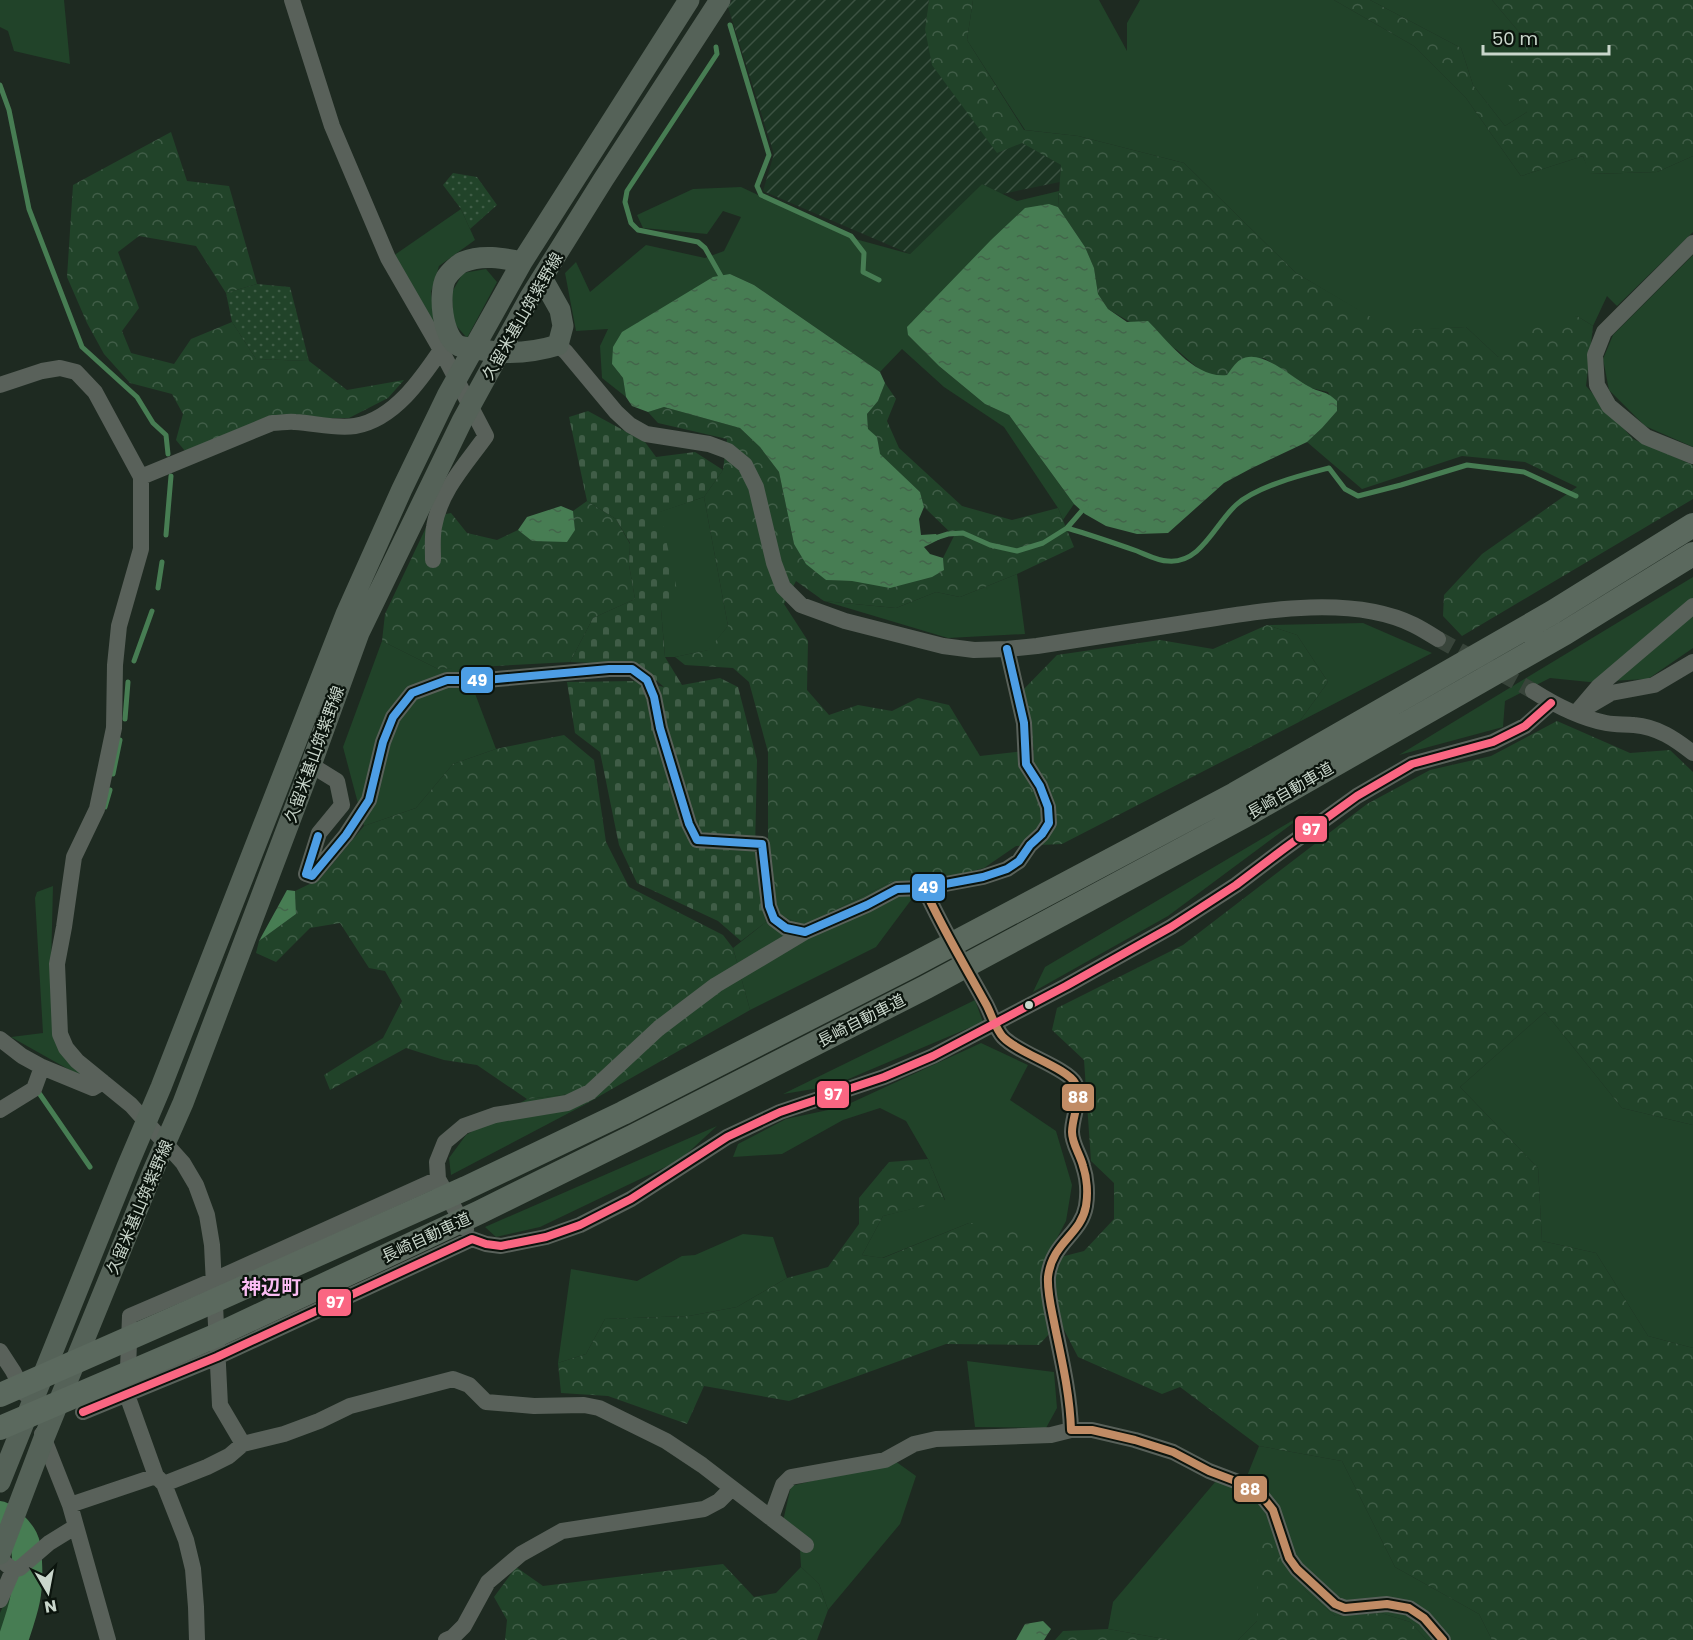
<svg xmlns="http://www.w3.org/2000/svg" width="1693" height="1640" font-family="Poppins,'Noto Sans JP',sans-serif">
<defs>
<pattern id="industrial-furrows" width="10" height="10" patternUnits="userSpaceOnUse" patternTransform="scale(1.5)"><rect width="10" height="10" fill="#1c3523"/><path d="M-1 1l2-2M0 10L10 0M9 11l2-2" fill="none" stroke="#3c5242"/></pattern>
<pattern id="forest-crowns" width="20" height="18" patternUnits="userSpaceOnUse" patternTransform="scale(1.5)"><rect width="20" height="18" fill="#214329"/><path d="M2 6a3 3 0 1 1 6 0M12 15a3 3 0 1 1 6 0" fill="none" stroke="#405d47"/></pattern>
<pattern id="cemetery-stones" width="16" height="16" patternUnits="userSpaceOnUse" patternTransform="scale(1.5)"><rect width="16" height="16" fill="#214329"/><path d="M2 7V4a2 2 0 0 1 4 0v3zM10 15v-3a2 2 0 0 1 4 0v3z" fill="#405d47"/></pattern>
<pattern id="garden-dots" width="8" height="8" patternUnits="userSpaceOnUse" patternTransform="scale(1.5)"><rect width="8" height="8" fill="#214329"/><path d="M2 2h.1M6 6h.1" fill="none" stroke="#405d47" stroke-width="1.8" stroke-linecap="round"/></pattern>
<pattern id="water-ripples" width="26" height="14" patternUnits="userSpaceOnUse" patternTransform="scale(1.5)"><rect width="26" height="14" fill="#477d53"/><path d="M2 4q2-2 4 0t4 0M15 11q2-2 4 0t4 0" fill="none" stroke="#43654a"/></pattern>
</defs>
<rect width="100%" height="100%" fill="#1e2a21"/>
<path fill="url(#industrial-furrows)" d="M 732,0 L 929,0 L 925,29 L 1022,143 L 1061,165 L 1060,182 L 1002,194 L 982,184 L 910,254 L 763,191 L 774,154 L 728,7 Z"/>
<path fill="#214329" d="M 0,0 L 64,0 L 70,64 L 14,51 L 8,31 L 0,27 Z
M 973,0 L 1099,0 L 1127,51 L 1127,23 L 1140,0 L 1334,0 L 1414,46 L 1466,98 L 1521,176 L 1583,156 L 1590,174 L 1657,172 L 1693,156 L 1693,232 L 1617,306 L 1607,296 L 1593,326 L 1577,316 L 1498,357 L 1466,327 L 1393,331 L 1296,273 L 1184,163 L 1078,136 L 1025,130 L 967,40 Z
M 1370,0 L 1492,0 L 1525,39 L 1527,112 L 1505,126 L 1473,85 L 1461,48 Z
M 982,184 L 1017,201 L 1059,191 L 1058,207 L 1049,204 L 908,335 L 939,366 L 985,404 L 1009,415 L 1074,504 L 1063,520 L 1058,508 L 1004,427 L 944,387 L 902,349 L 880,372 L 754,285 L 730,274 L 612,364 L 623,378 L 626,397 L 602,378 L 600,346 L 608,329 L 576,331 L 565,273 L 576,262 L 590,292 L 646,245 L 705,258 L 724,251 L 741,217 L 723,211 L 707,234 L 643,228 L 637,215 L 693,189 L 741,187 L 848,237 L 910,254 Z
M 461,209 L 475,240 L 439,266 L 431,292 L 435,325 L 393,256 Z
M 1693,255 L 1693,447 L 1645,426 L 1609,390 L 1603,359 L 1613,335 Z
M 486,269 L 497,282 L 467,338 L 453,322 L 452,292 L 463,273 Z
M 704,497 L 728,626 L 709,650 L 675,657 L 665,657 L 661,610 L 659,512 Z
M 1017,574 L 1025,634 L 948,638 L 824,601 L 896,608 L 936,592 L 960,597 Z
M 1693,577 L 1693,648 L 1648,679 L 1589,682 L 1550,678 L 1505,701 L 1503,727 L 1399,755 Z
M 1363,623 L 1432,653 L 1299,722 L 1328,682 L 1297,635 L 1267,625 Z
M 382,641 L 438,669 L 465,667 L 496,749 L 453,764 L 416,808 L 364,826 L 343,747 Z
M 1312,809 L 1168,916 L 1033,992 L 1045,967 Z
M 893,881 L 923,884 L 876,947 L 750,1010 L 733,948 L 776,914 L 805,925 Z
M 53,886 L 51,968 L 55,1039 L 91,1082 L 11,1037 L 43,1033 L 35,898 L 37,892 Z
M 975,1000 L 983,1022 L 832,1086 L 783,1094 Z
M 1545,1012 L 1622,1108 L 1693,1125 L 1693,1348 L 1648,1336 L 1596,1253 L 1542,1241 L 1538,1168 L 1460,1087 Z
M 981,1043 L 1028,1065 L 1010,1100 L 1056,1131 L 1072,1185 L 1066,1221 L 1045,1261 L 969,1223 L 882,1258 L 862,1255 L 883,1216 L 945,1200 L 928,1159 L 906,1121 L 880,1108 L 843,1120 L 782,1154 L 733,1157 L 738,1144 L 786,1119 L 842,1107 Z
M 570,1094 L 584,1105 L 451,1175 L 449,1158 L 466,1135 L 527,1099 Z
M 717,1126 L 680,1160 L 540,1227 L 496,1237 L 485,1227 Z
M 743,1234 L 773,1237 L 787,1278 L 737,1307 L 689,1316 L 605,1319 L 586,1354 L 558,1363 L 571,1269 L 637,1281 L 682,1256 L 695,1255 Z
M 967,1361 L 1054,1372 L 1057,1408 L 1046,1428 L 975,1427 Z
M 1259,1446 L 1342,1461 L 1395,1567 L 1479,1614 L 1492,1640 L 1427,1640 L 1410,1622 L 1381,1613 L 1335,1616 L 1307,1592 L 1286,1569 L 1257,1621 L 1238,1640 L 1170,1640 L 1108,1629 L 1113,1602 L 1216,1481 L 1241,1491 Z
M 895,1461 L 916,1476 L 900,1524 L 828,1610 L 819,1584 L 801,1567 L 800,1550 L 783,1521 L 791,1486 Z
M 11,1588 L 15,1611 L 4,1640 L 0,1640 L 0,1613 Z"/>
<path fill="url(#forest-crowns)" d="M 929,0 L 973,0 L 967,40 L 1024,130 L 1078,136 L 1184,163 L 1296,273 L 1393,330 L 1466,327 L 1498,357 L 1520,331 L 1577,316 L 1593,326 L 1586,386 L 1633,439 L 1693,465 L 1693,499 L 1462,636 L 1443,616 L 1444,595 L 1482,554 L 1577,487 L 1525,462 L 1462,456 L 1362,489 L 1307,442 L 1322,428 L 1337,411 L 1328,392 L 1311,388 L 1264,358 L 1241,360 L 1227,375 L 1217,376 L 1201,371 L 1177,350 L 1108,309 L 1098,294 L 1094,268 L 1085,247 L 1058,207 L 1061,165 L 1022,143 L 997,153 L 932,65 L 925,29 Z
M 1334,0 L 1370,0 L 1461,48 L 1473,85 L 1505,126 L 1527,112 L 1502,76 L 1525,39 L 1492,0 L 1693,0 L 1693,156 L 1657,172 L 1589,174 L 1583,156 L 1521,176 L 1466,98 L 1414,46 Z
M 171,132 L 187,181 L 229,186 L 257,284 L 226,293 L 196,246 L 139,236 L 118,252 L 139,308 L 122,331 L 131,353 L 174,364 L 191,339 L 232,322 L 256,359 L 309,361 L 347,390 L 404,380 L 388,398 L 349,418 L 267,418 L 185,451 L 176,440 L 183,414 L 172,394 L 130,383 L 104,354 L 87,323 L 67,277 L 73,185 Z
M 885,383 L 896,399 L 887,421 L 899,448 L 962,506 L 1012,520 L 1058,508 L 1074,547 L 1017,574 L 960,597 L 936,592 L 896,608 L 824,601 L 796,581 L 784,604 L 808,641 L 807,690 L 829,715 L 858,705 L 892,711 L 918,698 L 949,705 L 980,756 L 1034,750 L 1021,692 L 1057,655 L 1160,640 L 1213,649 L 1267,625 L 1297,635 L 1328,682 L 1299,722 L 1062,844 L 1016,846 L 984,868 L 923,884 L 893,881 L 805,925 L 776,914 L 768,838 L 768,752 L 749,682 L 733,668 L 685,665 L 675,657 L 708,650 L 728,626 L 704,497 L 723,470 L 727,439 L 658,423 L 648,412 L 664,407 L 740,428 L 760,447 L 779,472 L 794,544 L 826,580 L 852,581 L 944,570 L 943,558 L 954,536 L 924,507 L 920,492 L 879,454 L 877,437 L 868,430 L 867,414 L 878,401 Z
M 587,501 L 616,519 L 630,544 L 629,565 L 635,599 L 593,618 L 570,662 L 438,669 L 382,641 L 385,614 L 431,517 L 451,513 L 467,533 L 497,540 L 518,530 L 532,541 L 575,530 L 573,511 Z
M 1557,721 L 1630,753 L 1670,750 L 1693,772 L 1693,1125 L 1622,1108 L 1545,1012 L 1460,1087 L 1538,1168 L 1542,1241 L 1596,1253 L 1648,1336 L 1693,1348 L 1693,1640 L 1492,1640 L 1479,1614 L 1395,1567 L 1342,1461 L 1259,1446 L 1180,1387 L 1162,1394 L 1078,1357 L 1060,1322 L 1039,1345 L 946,1344 L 789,1401 L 704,1386 L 687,1424 L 608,1396 L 561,1393 L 558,1363 L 586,1354 L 605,1319 L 689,1316 L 737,1307 L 787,1278 L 828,1267 L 859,1224 L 859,1198 L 889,1162 L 928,1159 L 945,1201 L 883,1216 L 862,1255 L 883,1258 L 969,1223 L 1030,1227 L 1045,1261 L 1084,1251 L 1114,1219 L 1114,1183 L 1091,1161 L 1084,1060 L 1052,1030 L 1057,1008 L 1183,945 L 1367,804 L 1430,770 L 1491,756 Z
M 564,735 L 594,760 L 606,842 L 629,887 L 723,935 L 733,948 L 750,1010 L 584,1105 L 570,1094 L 527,1099 L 477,1065 L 444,1060 L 406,1048 L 330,1090 L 324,1075 L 383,1038 L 402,1001 L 385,971 L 369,968 L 340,923 L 310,928 L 276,962 L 256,953 L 259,941 L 296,914 L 295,891 L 320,879 L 364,826 L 416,808 L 453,764 L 496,749 Z
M 1271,1526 L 1287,1569 L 1307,1592 L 1335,1616 L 1381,1613 L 1410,1622 L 1427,1640 L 1238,1640 L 1257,1621 L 1258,1551 Z
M 723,1564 L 754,1597 L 776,1593 L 801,1567 L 819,1584 L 828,1610 L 817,1640 L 505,1640 L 507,1620 L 494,1597 L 516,1567 L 543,1586 Z
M 1108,1629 L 1170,1640 L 1055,1640 L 1063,1631 Z"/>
<path fill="url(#cemetery-stones)" d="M 588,411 L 645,442 L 656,457 L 695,452 L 723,470 L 704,497 L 660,512 L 677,590 L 661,610 L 665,657 L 682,685 L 720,678 L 738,687 L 757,760 L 755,851 L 766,922 L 741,941 L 718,921 L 637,883 L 619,845 L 600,752 L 575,733 L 567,682 L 636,681 L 664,687 L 638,665 L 570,662 L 593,618 L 635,599 L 629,565 L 630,543 L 616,519 L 587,501 L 569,417 Z"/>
<path fill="url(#garden-dots)" d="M 453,173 L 477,177 L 497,205 L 470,229 L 461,209 L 443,185 Z
M 257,284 L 290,287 L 309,361 L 256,359 L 232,322 L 226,293 Z"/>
<path fill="url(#water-ripples)" d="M 1049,204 L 1058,207 L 1085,247 L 1094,268 L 1098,294 L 1108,309 L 1127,322 L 1148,321 C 1169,342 1195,379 1227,375 C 1231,370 1235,363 1240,360 C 1260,347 1291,377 1308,386 C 1321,394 1324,389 1337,401 L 1337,411 L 1322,428 L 1307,442 L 1250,469 L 1224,483 L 1168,533 L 1137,534 L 1106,526 L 1085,514 L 1074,504 L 1009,415 L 985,404 L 939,366 L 908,335 L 907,327 L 991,240 L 1025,208 Z
M 730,274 L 754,285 L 880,372 L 885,383 L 878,401 L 867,414 L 868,429 L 877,437 L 880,454 L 920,492 L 924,507 L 919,519 L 921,535 L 936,534 L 940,539 L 924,547 L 930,554 L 943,558 L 944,570 L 932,577 L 890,588 L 852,581 L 826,580 L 806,564 L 794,544 L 779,472 L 760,447 L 740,428 L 664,407 L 648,412 L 632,406 L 626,397 L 623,378 L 612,364 L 613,347 L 622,332 L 713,277 Z
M 561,506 L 573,511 L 575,530 L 567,542 L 532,541 L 518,530 L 527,517 Z
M 287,890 L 295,891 L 296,914 L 259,941 Z
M 1043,1621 L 1051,1629 L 1044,1640 L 1016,1640 L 1025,1624 Z"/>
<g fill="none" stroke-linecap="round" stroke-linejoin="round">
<path stroke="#477d53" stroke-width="5" d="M 730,25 L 769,155 L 757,186 L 761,195 L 851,236 L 864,253 L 863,272 L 879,280
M 716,47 L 717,54 L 627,191 L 625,202 L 631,223 L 638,230 L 698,242 L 705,248 L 722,278 L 723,282
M 0,85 L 9,110 L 29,209 L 82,347 L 137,397 L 153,423 L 166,435 L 168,454
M 1067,528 L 1086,506
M 166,535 L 171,476
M 932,539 L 948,534 L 963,533 L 990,545 L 1017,551 L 1043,543 L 1067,528 C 1091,535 1114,543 1137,551 C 1147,555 1158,561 1168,561 C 1201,564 1215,524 1236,505 C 1257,486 1302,475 1329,468 L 1345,489 L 1358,496 L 1401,485 L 1467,465 L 1524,472 L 1576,496
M 158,588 L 162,562
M 134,661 L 152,611
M 125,719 L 128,682
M 113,774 L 120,740
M 105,807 L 110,790
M 39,1093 L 90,1167"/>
<path stroke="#477d53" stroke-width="30" d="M 0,1516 C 9,1522 18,1529 23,1539 C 26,1545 27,1555 27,1562 C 29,1595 23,1610 13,1640"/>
<path stroke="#38443a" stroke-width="16" stroke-dasharray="16 8" stroke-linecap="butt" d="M 1438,639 L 1533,691"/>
<path stroke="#59615a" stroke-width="16" d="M 292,0 L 332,126 L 388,258 L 441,350 L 486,436 C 466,464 440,491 434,527 C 432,537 433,549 433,560
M 1693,243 L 1604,332 L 1595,355 L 1597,385 L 1609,406 L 1646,437 L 1693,456
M 558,345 L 566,352 L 616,412 L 630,425 L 646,434 L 709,444 L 728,451 L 745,465 L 756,487 L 774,563 L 783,587 L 801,605 L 845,621 L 943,646 L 974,650 L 1007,649 L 1037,646 C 1086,638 1136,631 1185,623 C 1254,612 1349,593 1414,625 C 1422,629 1430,634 1438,639
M 0,385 L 42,371 L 60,368 L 76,372 L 95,392 L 141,477 L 141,549 L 119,626 L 115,665 L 114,728 L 97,809 L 74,857 L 64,927 L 57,964 L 60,1034 L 66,1048 L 77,1061 L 131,1105 L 183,1163 L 196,1185 L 207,1215 L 212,1245 L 220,1405 L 243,1444
M 141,477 L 272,423 C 280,423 288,421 295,422 C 315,423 335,429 355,426 C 396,419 424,375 445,344
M 1533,691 C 1555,705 1580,718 1606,723 C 1615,725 1625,724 1634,725 C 1658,727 1675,739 1693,753
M 1587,707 L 1611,693 L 1654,685 L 1693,662
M 1576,713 L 1599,686 L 1693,606
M 311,765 L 337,781 L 342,805 L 319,833 L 306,874 L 312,876 L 346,835 L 369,800 L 383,742 L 393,717 L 412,693 L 447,680 L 486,680 L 609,669 L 632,669 L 647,680 L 654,697 L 660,728 L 689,824 L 697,840 L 762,844 L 769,906 L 774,919 L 786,928 L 805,932 L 867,905 L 897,889 L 924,888 L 983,877 L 1007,869 L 1019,861 L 1030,845 L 1042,834 L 1049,823 L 1048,807 L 1040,786 L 1026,764 L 1024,723 L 1007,649
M 924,888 C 942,928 965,966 986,1004 C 991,1013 996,1030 1003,1037 C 1018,1053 1067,1068 1075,1083 C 1083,1097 1072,1116 1072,1132 C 1072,1144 1080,1154 1083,1166 C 1087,1178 1088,1194 1086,1206 C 1081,1235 1052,1242 1048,1277 C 1047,1293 1052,1311 1055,1327 C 1062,1361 1070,1395 1071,1430 L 1092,1430 L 1135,1440 L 1173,1452 L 1209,1471 L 1238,1482 L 1261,1495 L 1273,1510 L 1289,1558 L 1297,1569 L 1335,1604 L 1345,1608 L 1387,1604 L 1409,1608 L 1424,1618 L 1443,1640
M 0,1039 L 22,1056 L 42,1067 L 93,1088 L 103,1082
M 0,1110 L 34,1089 L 42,1067
M 438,1179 L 437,1162 L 445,1142 L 464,1126 L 495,1115 L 567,1103 L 590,1092 L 659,1028 L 716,985 L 805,932
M 0,1351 L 13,1371 L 25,1394
M 83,1412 L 217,1357 L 472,1239 L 486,1244 L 501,1246 L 546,1237 L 580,1225 L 631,1199 L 727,1137 L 780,1112 L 884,1077 L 933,1056 L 1066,986 L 1171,927 L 1236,885 L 1285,848 L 1357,796 L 1412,764 L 1493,742 L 1525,726 L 1551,703
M 42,1434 L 70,1505 L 108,1640
M 164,1484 L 207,1467 L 229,1456 L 243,1444 L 284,1434 L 319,1421 L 350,1406 L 453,1379 L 469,1385 L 486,1402 L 534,1406 L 584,1405 L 599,1408 L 666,1441 L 702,1465 L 806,1545
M 70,1505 L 156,1476
M 771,1518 L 783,1485 L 791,1477 L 885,1460 L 914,1444 L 936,1439 L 1051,1435 L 1071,1430
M 0,1559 L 13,1570 L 20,1568 L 49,1543 L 75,1527
M 0,1600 L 13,1570
M 197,1640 L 196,1607 L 193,1569 L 186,1540 L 164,1484 L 156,1476 L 127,1395 L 130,1316 L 214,1280 L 438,1179 L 466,1229
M 446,1640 L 453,1637 L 464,1626 L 488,1582 L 521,1554 L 562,1531 L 704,1509 L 719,1501 L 732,1488"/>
<path stroke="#556258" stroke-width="21" d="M 522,262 C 502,258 482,254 463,262 C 458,264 449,273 446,278 C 438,293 442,338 459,346 C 462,347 468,348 472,348 C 502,355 529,354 558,345 L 563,326 L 560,310 L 542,278
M 0,1482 L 127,1167 L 161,1087 L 346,614 L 402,489 L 447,396 L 522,262 L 689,0
M 0,1554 L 44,1438 L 153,1171 L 183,1103 L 311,765 L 359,633 L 462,421 L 530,297 L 603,180 L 720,0"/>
<path stroke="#5b695e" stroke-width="24" d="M 0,1395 L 216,1300 L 466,1188 L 623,1113 L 913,965 L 1235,794 L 1553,612 L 1693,525
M 0,1428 L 215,1336 L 480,1212 L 634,1136 L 926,987 L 1248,814 L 1565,633 L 1693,554"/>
<g stroke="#0b140d" stroke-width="12">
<path id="bus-1" d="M 924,888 C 942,928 965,966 986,1004 C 991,1013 996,1030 1003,1037 C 1018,1053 1067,1068 1075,1083 C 1083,1097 1072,1116 1072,1132 C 1072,1144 1080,1154 1083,1166 C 1087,1178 1088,1194 1086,1206 C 1081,1235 1052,1242 1048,1277 C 1047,1293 1052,1311 1055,1327 C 1062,1361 1070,1395 1071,1430 L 1092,1430 L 1135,1440 L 1173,1452 L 1209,1471 L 1238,1482 L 1261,1495 L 1273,1510 L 1289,1558 L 1297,1569 L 1335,1604 L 1345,1608 L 1387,1604 L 1409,1608 L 1424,1618 L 1443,1640"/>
</g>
<g stroke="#0b140d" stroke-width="12">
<path id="bus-2" d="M 318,836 L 306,874 L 312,876 L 346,835 L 369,800 L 383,742 L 393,717 L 412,693 L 447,680 L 486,680 L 609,669 L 632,669 L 647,680 L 654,697 L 660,728 L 689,824 L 697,840 L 762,844 L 769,906 L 774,919 L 786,928 L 805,932 L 867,905 L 897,889 L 924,888 L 983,877 L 1007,869 L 1019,861 L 1030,845 L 1042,834 L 1049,823 L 1048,807 L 1040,786 L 1026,764 L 1024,723 L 1007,649"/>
</g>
<g stroke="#0b140d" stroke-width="12">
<path id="bus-3" d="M 83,1412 L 217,1357 L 472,1239 L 486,1244 L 501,1246 L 546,1237 L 580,1225 L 631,1199 L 727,1137 L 780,1112 L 884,1077 L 933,1056 L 1066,986 L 1171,927 L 1236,885 L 1285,848 L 1357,796 L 1412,764 L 1493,742 L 1525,726 L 1551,703"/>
</g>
<use href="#bus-1" stroke="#c18c65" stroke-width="8"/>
<use href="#bus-2" stroke="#4d9ee5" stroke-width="8"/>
<use href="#bus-3" stroke="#fa6682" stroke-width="8"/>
</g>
<circle fill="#c9d6cb" stroke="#0b140d" stroke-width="2" cx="1029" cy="1005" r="5"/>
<g text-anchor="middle" stroke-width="4.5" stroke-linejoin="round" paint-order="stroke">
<g font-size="16" fill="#c9d6cb" stroke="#0b140d">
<text transform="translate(522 316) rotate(-60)" y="6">久留米基山筑紫野線</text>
<text transform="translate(314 754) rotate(-70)" y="6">久留米基山筑紫野線</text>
<text transform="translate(1290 790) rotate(-30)" y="6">長崎自動車道</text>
<text transform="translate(861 1020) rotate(-27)" y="6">長崎自動車道</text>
<text transform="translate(139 1207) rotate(-67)" y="6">久留米基山筑紫野線</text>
<text transform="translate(426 1237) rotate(-25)" y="6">長崎自動車道</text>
</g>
<g font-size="20" font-weight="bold" fill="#fabcf3" stroke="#0b140d">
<text x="271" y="1294">神辺町</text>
</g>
</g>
<g stroke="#0b140d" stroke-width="2">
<rect x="460" y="666" width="34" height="28" rx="6" fill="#4d9ee5"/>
<rect x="1294" y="815" width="34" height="28" rx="6" fill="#fa6682"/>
<rect x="911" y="873" width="35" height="29" rx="6" fill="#4d9ee5"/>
<rect x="816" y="1080" width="34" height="29" rx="6" fill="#fa6682"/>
<rect x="1061" y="1083" width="34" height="29" rx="6" fill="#c18c65"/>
<rect x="317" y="1288" width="35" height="29" rx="6" fill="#fa6682"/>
<rect x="1233" y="1475" width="35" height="28" rx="6" fill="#c18c65"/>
</g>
<g font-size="16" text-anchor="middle" font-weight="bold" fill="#fff">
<text x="477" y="686">49</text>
<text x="1311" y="835">97</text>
<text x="928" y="893">49</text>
<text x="833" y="1100">97</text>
<text x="1078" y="1103">88</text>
<text x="335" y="1308">97</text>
<text x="1250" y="1495">88</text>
</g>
<g transform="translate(48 1592) rotate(170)" stroke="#0b140d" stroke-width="4.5" paint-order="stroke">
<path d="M0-4.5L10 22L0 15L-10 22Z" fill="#c9d6cb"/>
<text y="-9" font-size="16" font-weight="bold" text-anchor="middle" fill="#c9d6cb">N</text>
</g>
<path d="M1483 45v9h126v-9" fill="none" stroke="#c9d6cb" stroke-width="3"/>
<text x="1492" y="45" font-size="18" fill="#c9d6cb" stroke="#0b140d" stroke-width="4.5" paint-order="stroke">50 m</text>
</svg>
